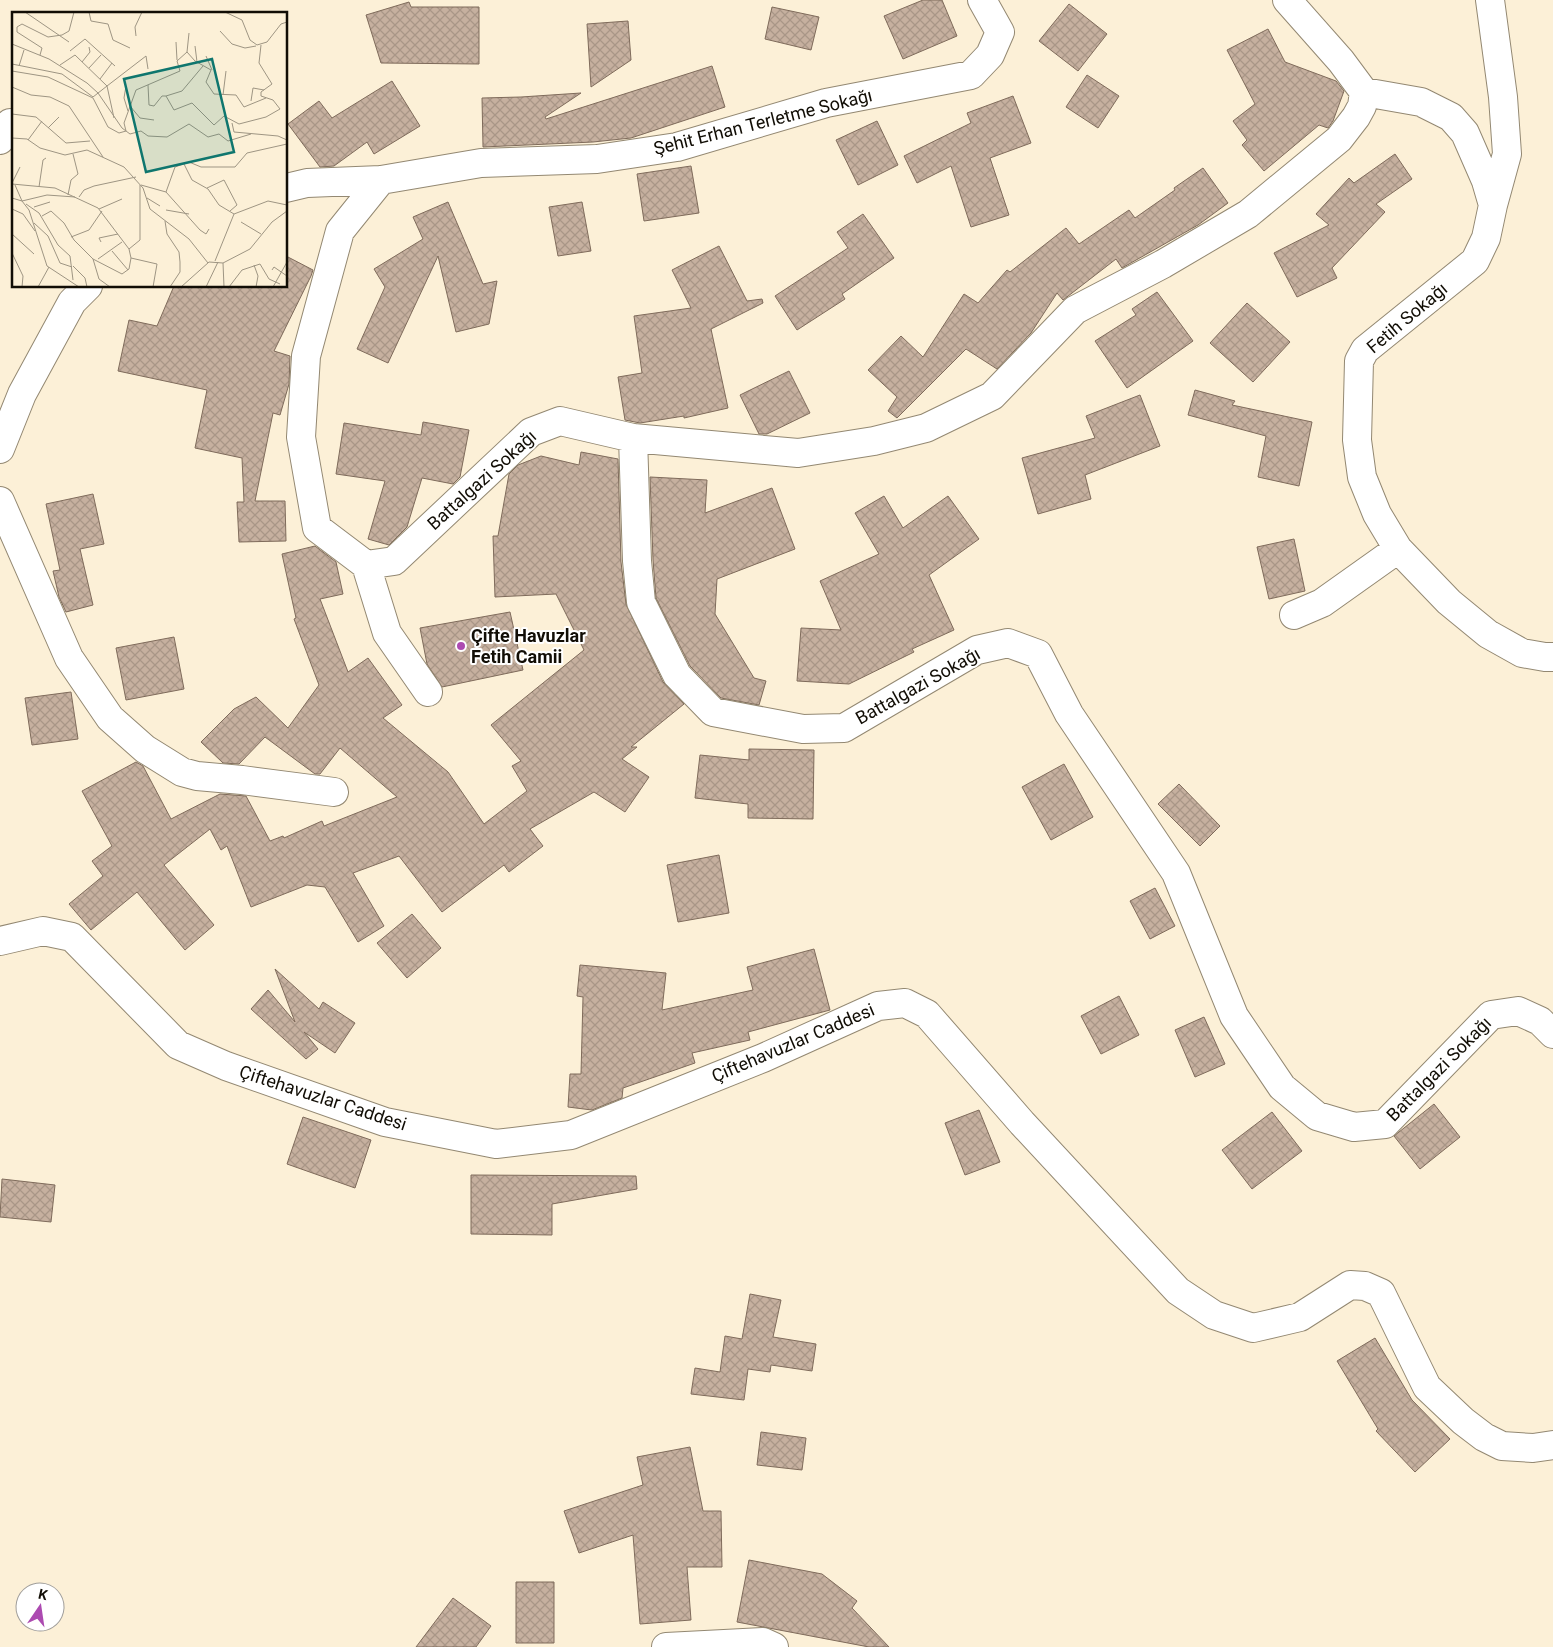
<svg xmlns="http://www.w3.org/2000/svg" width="1553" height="1647" font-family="Roboto,sans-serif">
<defs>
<pattern id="building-cross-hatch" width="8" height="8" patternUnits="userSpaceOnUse" patternTransform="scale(1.25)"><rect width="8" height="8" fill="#c6b09f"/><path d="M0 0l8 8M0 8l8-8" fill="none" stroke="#a99687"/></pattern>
</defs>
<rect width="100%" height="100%" fill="#fcf0d7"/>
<path fill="url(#building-cross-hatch)" stroke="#7f6b5b" d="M 923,0 L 942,0 L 957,36 L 903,59 L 884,16 Z
M 409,2 L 411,7 L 479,7 L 479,64 L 381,63 L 366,15 Z
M 1069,4 L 1107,34 L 1078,71 L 1039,41 Z
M 772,7 L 819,17 L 811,50 L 765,39 Z
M 628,21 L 631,60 L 591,87 L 587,24 Z
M 1268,29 L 1285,62 L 1336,81 L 1344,91 L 1333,121 L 1328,128 L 1319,125 L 1264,171 L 1242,145 L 1247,140 L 1233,121 L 1255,104 L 1227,50 Z
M 712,66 L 725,107 L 631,138 L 593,142 L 483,147 L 482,98 L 521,97 L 581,93 L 545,117 L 546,119 Z
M 1087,75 L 1119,96 L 1098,128 L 1066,107 Z
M 392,81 L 420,126 L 374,154 L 367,142 L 334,166 L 320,167 L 288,124 L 319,101 L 332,118 Z
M 1013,96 L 1031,143 L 990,158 L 1009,215 L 971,227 L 951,166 L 917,183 L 904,156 L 971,123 L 967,113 Z
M 877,121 L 898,165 L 858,185 L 836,140 Z
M 1395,154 L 1412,179 L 1376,204 L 1385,212 L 1332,268 L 1337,278 L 1297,297 L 1274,253 L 1329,225 L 1316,214 L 1349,178 L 1354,183 Z
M 691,166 L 699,213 L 644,221 L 637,174 Z
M 1203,168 L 1228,203 L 1198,225 L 1122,268 L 1116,259 L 1063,300 L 1057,293 L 1031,333 L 997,369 L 966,349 L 897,418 L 888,411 L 897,397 L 868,370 L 901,336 L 923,357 L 964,294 L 978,303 L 1007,270 L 1010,272 L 1066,228 L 1079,244 L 1129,210 L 1135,218 L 1175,190 L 1174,188 Z
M 448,202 L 483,284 L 497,281 L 489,324 L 456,332 L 438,256 L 388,363 L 357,349 L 385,287 L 374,269 L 423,239 L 413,217 Z
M 582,202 L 591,251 L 558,256 L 549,207 Z
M 863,214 L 894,258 L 842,294 L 845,299 L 797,330 L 775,296 L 848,248 L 837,232 Z
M 719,246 L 747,301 L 762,299 L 763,303 L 711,329 L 728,408 L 684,418 L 684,416 L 640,423 L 625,420 L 618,377 L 642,373 L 634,316 L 691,308 L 672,270 Z
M 286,256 L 313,270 L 311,276 L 274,351 L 290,356 L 289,384 L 280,415 L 273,413 L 255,501 L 285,501 L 286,541 L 239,542 L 237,502 L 244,502 L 242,458 L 195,448 L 207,390 L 118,371 L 129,320 L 157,326 L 174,286 L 286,286 Z
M 1157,292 L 1193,341 L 1127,388 L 1095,341 L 1136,315 L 1132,309 Z
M 1247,303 L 1290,342 L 1253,382 L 1210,343 Z
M 789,371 L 810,413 L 767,434 L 759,434 L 740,395 Z
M 1195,390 L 1235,401 L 1232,405 L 1312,422 L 1299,486 L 1258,477 L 1266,436 L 1188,415 Z
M 1140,395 L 1160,446 L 1085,475 L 1091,499 L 1038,514 L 1022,458 L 1095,438 L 1086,416 Z
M 423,422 L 469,430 L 460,477 L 453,484 L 422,478 L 407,527 L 389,545 L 368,539 L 385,481 L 336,474 L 344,423 L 421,435 Z
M 581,452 L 618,459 L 621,562 L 626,604 L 663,682 L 684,704 L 631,747 L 637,747 L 622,759 L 649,777 L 625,812 L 594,792 L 530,829 L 543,846 L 509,872 L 504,865 L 442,912 L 399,856 L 353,873 L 384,926 L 358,942 L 325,887 L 307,885 L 251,907 L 227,846 L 221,850 L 210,829 L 164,865 L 214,925 L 185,950 L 137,892 L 91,930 L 69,904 L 103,876 L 92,861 L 112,846 L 82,791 L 136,762 L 143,766 L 171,819 L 220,794 L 246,796 L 270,841 L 283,836 L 284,838 L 322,821 L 324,826 L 397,797 L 340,748 L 320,774 L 315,774 L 265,737 L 239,764 L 223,763 L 201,742 L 234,709 L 256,697 L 288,728 L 319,685 L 294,619 L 296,618 L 282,554 L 315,546 L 336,562 L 343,594 L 320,599 L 348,672 L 368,658 L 402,705 L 383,718 L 448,772 L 484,824 L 527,791 L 512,766 L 521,761 L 491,725 L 584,650 L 556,594 L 495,597 L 493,536 L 498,536 L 509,474 L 518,465 L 541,456 L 579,465 Z
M 650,477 L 707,480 L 705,513 L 772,488 L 795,549 L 717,579 L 715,614 L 754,678 L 766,681 L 759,705 L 721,698 L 690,666 L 656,598 L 653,560 Z
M 93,494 L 104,544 L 80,549 L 93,605 L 66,612 L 59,597 L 53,571 L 60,570 L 46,504 Z
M 884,496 L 903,528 L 948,496 L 979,539 L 929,575 L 954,630 L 912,649 L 914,652 L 849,684 L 797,681 L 801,628 L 841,630 L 820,581 L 879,554 L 855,513 Z
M 1294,539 L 1305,591 L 1269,599 L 1257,547 Z
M 510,612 L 523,670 L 442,687 L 427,664 L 420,628 Z
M 174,637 L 184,689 L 126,700 L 116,648 Z
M 71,692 L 78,739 L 32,745 L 25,698 Z
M 749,749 L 814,750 L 813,819 L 748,818 L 748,804 L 695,798 L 700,755 L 749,760 Z
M 1064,764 L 1093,817 L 1051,840 L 1022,787 Z
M 1179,784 L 1220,826 L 1200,846 L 1158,804 Z
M 719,855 L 729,913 L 678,922 L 667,865 Z
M 1155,888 L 1175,926 L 1150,939 L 1130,901 Z
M 412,914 L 441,948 L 407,978 L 377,943 Z
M 814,949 L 830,1010 L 748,1032 L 750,1040 L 692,1053 L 695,1063 L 623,1088 L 622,1098 L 592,1110 L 568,1107 L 570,1074 L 581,1074 L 583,997 L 577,996 L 580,965 L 666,973 L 662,1010 L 753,990 L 747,967 Z
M 275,969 L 319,1009 L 323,1002 L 355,1023 L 335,1053 L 304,1032 L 318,1049 L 306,1059 L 251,1009 L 268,990 L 295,1022 Z
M 1119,996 L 1139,1035 L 1101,1054 L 1081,1016 Z
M 1204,1017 L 1225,1064 L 1195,1077 L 1175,1030 Z
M 1434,1104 L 1460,1137 L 1420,1169 L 1394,1136 Z
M 979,1110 L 1000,1162 L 965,1175 L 945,1123 Z
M 1272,1112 L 1302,1151 L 1252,1189 L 1222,1150 Z
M 303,1117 L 371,1140 L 355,1188 L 287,1164 Z
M 471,1175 L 636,1176 L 637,1189 L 552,1204 L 552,1235 L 471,1234 Z
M 2,1179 L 55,1185 L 51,1222 L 0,1217 Z
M 750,1294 L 781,1300 L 773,1337 L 816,1344 L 812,1371 L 771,1365 L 770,1372 L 748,1369 L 744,1400 L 691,1394 L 695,1368 L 720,1372 L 725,1336 L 742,1339 Z
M 1375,1338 L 1412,1400 L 1450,1439 L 1415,1472 L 1376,1431 L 1378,1429 L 1337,1361 Z
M 761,1432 L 806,1438 L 802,1470 L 757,1465 Z
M 690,1447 L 703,1511 L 721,1511 L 722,1567 L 687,1567 L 691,1620 L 640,1624 L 633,1535 L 579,1553 L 564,1511 L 643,1485 L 637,1457 Z
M 749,1560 L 822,1574 L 857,1601 L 852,1608 L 889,1647 L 869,1647 L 737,1622 Z
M 516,1582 L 554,1582 L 554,1643 L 516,1643 Z
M 453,1598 L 491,1626 L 476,1647 L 416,1647 Z"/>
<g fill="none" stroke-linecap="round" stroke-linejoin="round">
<g stroke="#938872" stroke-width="30">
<path id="minor" d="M 1490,0 L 1503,97 L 1507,154 L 1493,205
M 1364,92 L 1421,102 L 1451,117 L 1465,133 L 1486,181 L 1493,205 L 1486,238 L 1475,261 L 1365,350 L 1359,361 L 1357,440 L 1362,477 L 1377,514 L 1398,549 L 1449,602 L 1488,634 L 1522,653 L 1545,657 L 1553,657
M 0,140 L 10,123
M 381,180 L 340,231 L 306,356 L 301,437 L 317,528 L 366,565 L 394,561 L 531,432 L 560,421 L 633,438 L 637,561 L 641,602 L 677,675 L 713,712 L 803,729 L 844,728 L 977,650 L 1008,643 L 1038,654 L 1069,714 L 1176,873 L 1234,1016 L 1282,1087 L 1317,1116 L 1354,1127 L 1385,1124 L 1491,1015 L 1518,1011 L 1540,1021 L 1553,1034
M 286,188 L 307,183 L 381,180 L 481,163 L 597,159 L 677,147 L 826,103 L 971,75 L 990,55 L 1000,32 L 982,0
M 633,438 L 798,453 L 874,441 L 926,428 L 992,396 L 1075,310 L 1163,264 L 1248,214 L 1339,139 L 1356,117 L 1362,106 L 1364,92 L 1341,61 L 1287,0
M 0,449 L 22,394 L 72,302 L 88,286
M 0,501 L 69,658 L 110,718 L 145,749 L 182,772 L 197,776 L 242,780 L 334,792
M 366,565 L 387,633 L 428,692
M 1294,615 L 1322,603 L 1398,549
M 0,941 L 43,931 L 72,937 L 178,1045 L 226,1066 L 385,1122 L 496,1144 L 571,1135 L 763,1058 L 878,1006 L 905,1003 L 927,1014 L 1022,1123 L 1178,1291 L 1214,1315 L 1253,1328 L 1300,1317 L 1350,1285 L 1365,1286 L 1381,1293 L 1427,1387 L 1463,1421 L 1484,1437 L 1502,1446 L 1533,1448 L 1553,1445
M 666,1647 L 763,1642 L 774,1647"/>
</g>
<use href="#minor" stroke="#fff" stroke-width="28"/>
</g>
<circle fill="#ac4ab1" stroke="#fff" stroke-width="2" cx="461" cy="646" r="5"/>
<g text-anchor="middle" stroke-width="4" stroke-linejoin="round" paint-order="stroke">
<g font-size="18" fill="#110d05" stroke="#fff">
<text transform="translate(763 122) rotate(-14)" y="6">Şehit Erhan Terletme Sokağı</text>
<text transform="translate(1407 318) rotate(-40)" y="6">Fetih Sokağı</text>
<text transform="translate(482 480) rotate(-42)" y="6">Battalgazi Sokağı</text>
<text transform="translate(918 686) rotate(-29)" y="6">Battalgazi Sokağı</text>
<text transform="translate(793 1043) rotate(-23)" y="6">Çiftehavuzlar Caddesi</text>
<text transform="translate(1439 1069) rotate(-45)" y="6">Battalgazi Sokağı</text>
<text transform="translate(323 1098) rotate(18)" y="6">Çiftehavuzlar Caddesi</text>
</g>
<g font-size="18" font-weight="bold" fill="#110d05" stroke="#fff" text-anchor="start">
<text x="471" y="642">Çifte Havuzlar<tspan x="471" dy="21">Fetih Camii</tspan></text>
</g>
</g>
<g transform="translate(12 12)">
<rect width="275" height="275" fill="#fcf0d7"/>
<path fill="none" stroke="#9e9583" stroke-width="1" d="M 13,0 L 57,30M 77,0 L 79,9 L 96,12 L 101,28 L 118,36M 213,0 L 230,8 L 238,28 L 245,33 L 255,30 L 269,12 L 275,10M 208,19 L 220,32 L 233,36 L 244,34M 124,24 L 123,15 L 130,0M 164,30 L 165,48M 0,32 L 37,47 L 75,71 L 86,81 L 110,116 L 118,122 L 129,119 L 136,124 L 155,125 L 177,112 L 196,125 L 207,122 L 216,129 L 239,122M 183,34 L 185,50M 58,39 L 73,27 L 103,54M 175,40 L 177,21M 28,43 L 30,36 L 5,20 L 5,15 L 10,12 L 36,25 L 50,23 L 57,19 L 62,0M 194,44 L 200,58M 70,50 L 78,40 L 77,35M 0,52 L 50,62 L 81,85 L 95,74 L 63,43 L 48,53M 7,54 L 12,38M 77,56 L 89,43M 0,59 L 36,65 L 81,86 L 96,115 L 107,121 L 114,119 L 112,111 L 124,78 L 168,59 L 165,49 L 175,40 L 183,49 L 199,58 L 194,70 L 202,82 L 224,83 L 232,95 L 254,86M 88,67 L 100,51M 136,73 L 137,93 L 142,94 L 150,84 L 154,84 L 162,98 L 180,91 L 202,113 L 212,104 L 227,112 L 254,105 L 268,97 L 261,88 L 249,84 L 249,80 L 260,72 L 247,51 L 249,33M 114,74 L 112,86 L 116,99M 0,75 L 19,83 L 38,85 L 57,94 L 91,145M 211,83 L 214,59M 154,84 L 170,79 L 191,54M 239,89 L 241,76 L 252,78M 118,94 L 128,106 L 142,108M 0,102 L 24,105 L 54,131 L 78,129M 102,106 L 95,74 L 134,44 L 136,57M 220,111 L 222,120 L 266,124 L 275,128M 36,116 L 47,105M 0,126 L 15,127 L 28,136 L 53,143 L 75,138 L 112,155 L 131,176 L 138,197 L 177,227 L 196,251M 16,128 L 30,109M 172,152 L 180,168 L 196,177 L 207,193 L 222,202M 0,171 L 8,155M 0,172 L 43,176 L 86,196 L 117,237 L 119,246 L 145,252 L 141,275M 3,173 L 10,189 L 35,183 L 63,185M 129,173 L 154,180 L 163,155 L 177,150 L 189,155 L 223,155 L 235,141 L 275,132M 27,175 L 31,148 L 34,146M 195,176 L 212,168 L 225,193 L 218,199M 154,180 L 188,218 L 194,222 L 197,217M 56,183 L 59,168 L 66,162 L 61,142M 67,185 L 72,178 L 82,174 L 124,165M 0,186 L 10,189 L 17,198 L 35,254 L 67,275M 135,186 L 148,194M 14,192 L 27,201 L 46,233 L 58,244 L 61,268M 22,195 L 38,190M 0,197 L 11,202 L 23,219M 87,197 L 110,187M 154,198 L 177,202M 30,204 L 39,199 L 52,211 L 62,228 L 81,247 L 87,267 L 98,275M 153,209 L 155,222 L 167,240 L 168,250 L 168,260 L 158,275M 229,210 L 249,222M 22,211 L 36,224 L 48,251 L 60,255M 0,222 L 22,242M 59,225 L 77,218 L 90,199M 89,230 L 87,226 L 106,222M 117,237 L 128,228 L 128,173M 100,239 L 116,258M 0,241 L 11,264 L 10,275M 81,247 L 110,262 L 117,257 L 119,246M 86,247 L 110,230M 203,249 L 222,202 L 256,189 L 275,193M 242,253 L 246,264 L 244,275M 61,254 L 73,266 L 75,275M 260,258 L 262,255 L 275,264M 26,275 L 37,255M 169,275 L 197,250 L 211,251M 194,275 L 206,250M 212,275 L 211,251 L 238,237 L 260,210 L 275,199M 217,275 L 230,258 L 248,252 L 257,267 L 268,272M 261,275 L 275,250"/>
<path fill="#0f766e" fill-opacity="0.15" stroke="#0f766e" stroke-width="2.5" d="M 200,47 L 222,140 L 134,160 L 112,67 Z"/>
<rect width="275" height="275" fill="none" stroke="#110d05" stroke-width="2.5"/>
</g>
<g transform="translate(40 1607) rotate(13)"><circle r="24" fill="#ffffff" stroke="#a09e9b"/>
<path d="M0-4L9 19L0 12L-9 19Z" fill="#ac4ab1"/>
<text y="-8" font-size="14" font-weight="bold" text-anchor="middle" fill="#110d05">K</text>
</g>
</svg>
